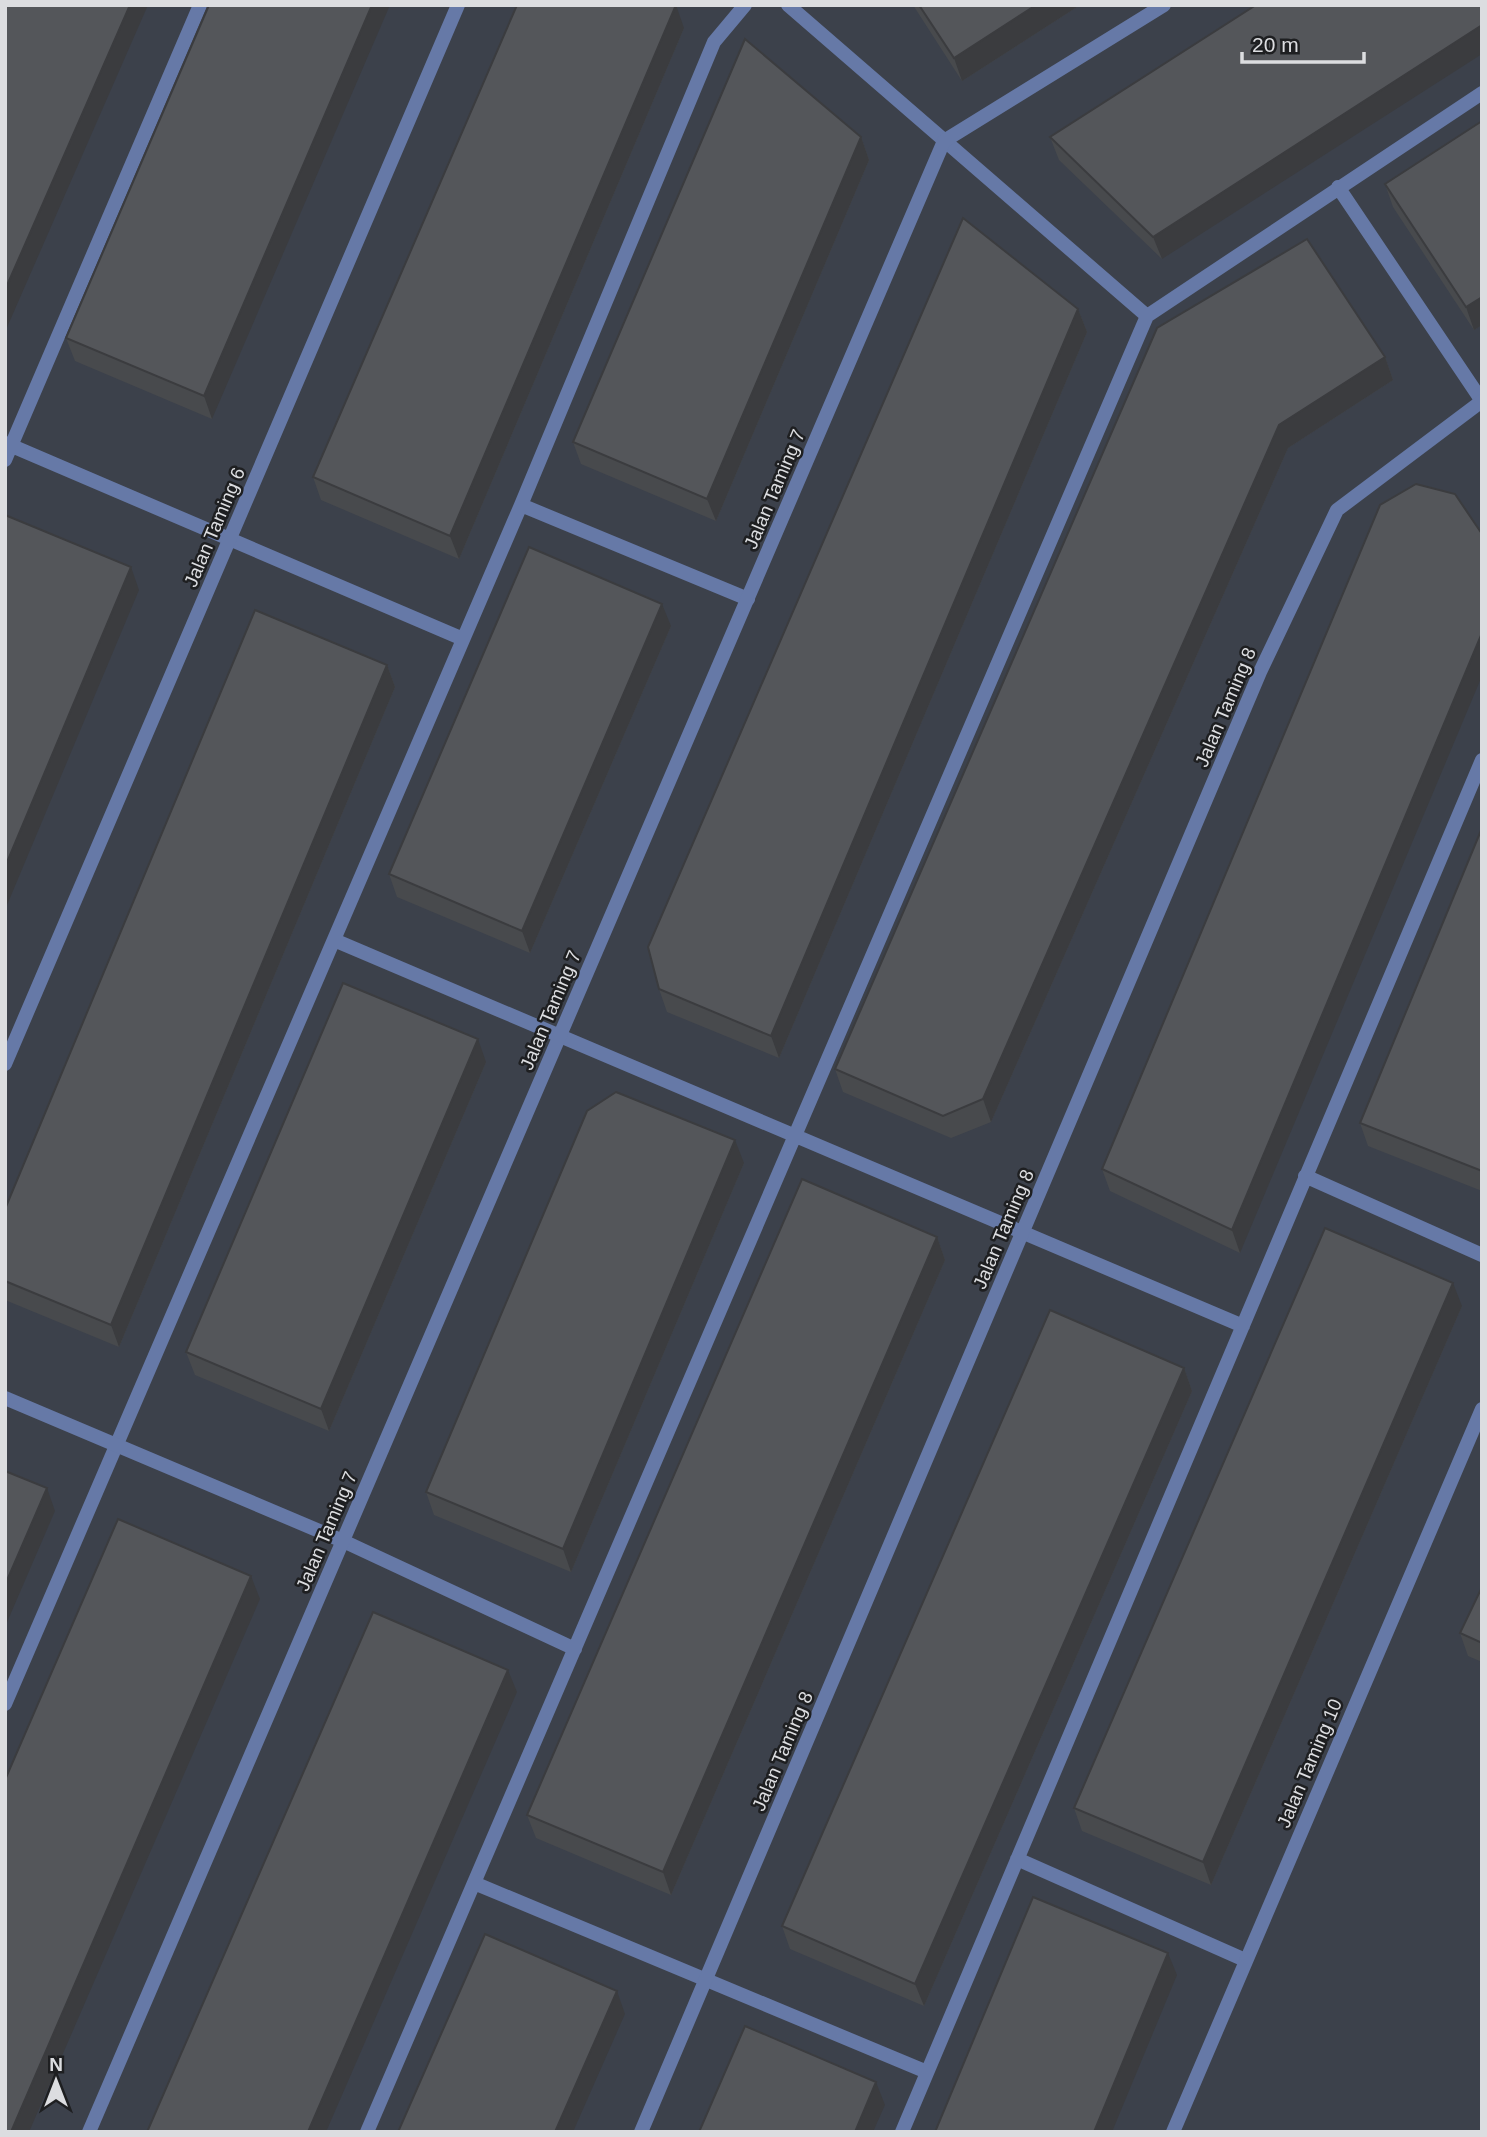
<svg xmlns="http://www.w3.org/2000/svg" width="1487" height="2137" font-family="Helvetica,sans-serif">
<rect width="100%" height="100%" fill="#35373c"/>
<path fill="#3c414b" d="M 5,5 L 1482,5 L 1482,2132 L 5,2132 Z"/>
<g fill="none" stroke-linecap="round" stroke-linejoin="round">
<path stroke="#6679a7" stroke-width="14" d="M 788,5 L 1147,316
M 1338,187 L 1482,401
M 5,443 L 463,639
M 5,460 L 200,5
M 521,505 L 748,599
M 334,940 L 1243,1326
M 1305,1176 L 1482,1255
M 343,1541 L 575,1649
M 5,1704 L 521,505 L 714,42 L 745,5
M 1017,1859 L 1245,1960
M 474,1883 L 927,2072
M 367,2132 L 1147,316 L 1482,93
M 902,2132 L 1482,760"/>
<path stroke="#6679a7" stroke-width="14" d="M 5,1064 L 458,5
M 5,1398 L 343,1541
M 89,2132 L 944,141 L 1164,5
M 641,2132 L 1260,672 L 1337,510 L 1482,401
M 1173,2132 L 1482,1409"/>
</g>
<path fill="#484a4d" d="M 209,5 L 212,419 L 75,361 L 66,338 Z
M 913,5 L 1080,5 L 962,81 Z
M 1256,5 L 1162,259 L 1059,160 L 1050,137 Z
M 684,28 L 459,559 L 321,500 L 313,477 Z
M 1482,121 L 1482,325 L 1474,330 L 1393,207 L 1385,184 Z
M 861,137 L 869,160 L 716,521 L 581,464 L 573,442 Z
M 1078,309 L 1087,332 L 779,1058 L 667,1012 L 659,989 Z
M 1157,328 L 1385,357 L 1393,380 L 1288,448 L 991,1122 L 951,1138 L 843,1092 L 835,1069 Z
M 1380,505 L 1240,1253 L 1110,1191 L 1102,1169 Z
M 671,626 L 530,953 L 397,897 L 389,874 Z
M 387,665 L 395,687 L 119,1347 L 5,1300 L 5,1209 Z
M 1482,828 L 1482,1191 L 1368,1146 L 1360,1123 Z
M 486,1062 L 329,1431 L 195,1375 L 186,1352 Z
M 744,1163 L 571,1572 L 434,1515 L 426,1492 Z
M 937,1237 L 945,1260 L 671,1895 L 536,1838 L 527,1815 Z
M 1462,1306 L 1211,1885 L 1082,1831 L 1074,1808 Z
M 1184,1368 L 1192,1391 L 924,2006 L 790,1949 L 782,1926 Z
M 1482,1587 L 1482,1662 L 1468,1656 L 1460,1633 Z"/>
<path fill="#3b3c3f" d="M 130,5 L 148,5 L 5,332 L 5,290 Z
M 372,5 L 390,5 L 212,419 L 204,396 Z
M 676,5 L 684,28 L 459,559 L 450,536 Z
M 1036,5 L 1080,5 L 962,81 L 954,58 Z
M 1482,25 L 1482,54 L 1162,259 L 1153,237 Z
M 861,137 L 869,160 L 716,521 L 707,499 Z
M 1482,297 L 1482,325 L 1474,330 L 1466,307 Z
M 1078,309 L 1087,332 L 779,1058 L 771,1036 Z
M 1385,357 L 1393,380 L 1288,448 L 991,1122 L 983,1099 L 1279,425 Z
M 131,567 L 139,590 L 5,910 L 5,867 Z
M 662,604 L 671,626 L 530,953 L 522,931 Z
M 1482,633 L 1482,676 L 1240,1253 L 1232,1230 Z
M 387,665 L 395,687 L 119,1347 L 111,1325 Z
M 478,1039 L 486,1062 L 329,1431 L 321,1409 Z
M 735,1140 L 744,1163 L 571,1572 L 563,1549 Z
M 937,1237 L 945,1260 L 671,1895 L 663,1872 Z
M 1453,1283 L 1462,1306 L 1211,1885 L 1203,1862 Z
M 1184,1368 L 1192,1391 L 924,2006 L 915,1984 Z
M 47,1488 L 55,1511 L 5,1627 L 5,1585 Z
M 251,1576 L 260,1599 L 29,2132 L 11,2132 Z
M 508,1670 L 517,1692 L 326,2132 L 308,2132 Z
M 1168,1953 L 1177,1975 L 1112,2132 L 1094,2132 Z
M 617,1991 L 625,2014 L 573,2132 L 555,2132 Z
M 876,2082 L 885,2105 L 873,2132 L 855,2132 Z"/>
<path fill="#54565a" stroke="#3b3c3f" stroke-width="2" d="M 5,5 L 130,5 L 5,290 Z
M 209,5 L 372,5 L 204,396 L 66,338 Z
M 517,5 L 676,5 L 450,536 L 313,477 Z
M 919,5 L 1036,5 L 954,58 Z
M 1256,5 L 1482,5 L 1482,25 L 1153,237 L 1050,137 Z
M 745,39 L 861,137 L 707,499 L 573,442 Z
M 1482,121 L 1482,297 L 1466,307 L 1385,184 Z
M 963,218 L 1078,309 L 771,1036 L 659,989 L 648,947 Z
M 1307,239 L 1385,357 L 1279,425 L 983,1099 L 943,1116 L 835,1069 L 1157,328 Z
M 1416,484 L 1455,494 L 1482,534 L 1482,633 L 1232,1230 L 1102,1169 L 1380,505 Z
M 5,515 L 131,567 L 5,867 Z
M 529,547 L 662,604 L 522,931 L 389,874 Z
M 255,610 L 387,665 L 111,1325 L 5,1281 L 5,1209 Z
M 1482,828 L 1482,1171 L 1360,1123 Z
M 343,983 L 478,1039 L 321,1409 L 186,1352 Z
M 616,1092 L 735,1140 L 563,1549 L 426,1492 L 587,1111 Z
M 802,1179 L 937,1237 L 663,1872 L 527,1815 Z
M 1325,1228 L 1453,1283 L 1203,1862 L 1074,1808 Z
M 1050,1310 L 1184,1368 L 915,1984 L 782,1926 Z
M 5,1471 L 47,1488 L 5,1585 Z
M 118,1519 L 251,1576 L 11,2132 L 5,2132 L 5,1780 Z
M 1482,1587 L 1482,1643 L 1460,1633 Z
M 373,1612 L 508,1670 L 308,2132 L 147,2132 Z
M 1033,1897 L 1168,1953 L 1094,2132 L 935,2132 Z
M 485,1934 L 617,1991 L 555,2132 L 398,2132 Z
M 745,2026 L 876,2082 L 855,2132 L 699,2132 Z"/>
<g text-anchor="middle" stroke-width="5" stroke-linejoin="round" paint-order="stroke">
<g font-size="19" fill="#dcdde0" stroke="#1e1f21">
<text transform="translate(774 489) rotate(-67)" y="7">Jalan Taming 7</text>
<text transform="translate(214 527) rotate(-67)" y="7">Jalan Taming 6</text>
<text transform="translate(1225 707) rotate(-67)" y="7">Jalan Taming 8</text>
<text transform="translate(550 1010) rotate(-67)" y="7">Jalan Taming 7</text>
<text transform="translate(1003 1229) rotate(-67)" y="7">Jalan Taming 8</text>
<text transform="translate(326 1531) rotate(-67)" y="7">Jalan Taming 7</text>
<text transform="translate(782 1751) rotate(-67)" y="7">Jalan Taming 8</text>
<text transform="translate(1309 1763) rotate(-67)" y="7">Jalan Taming 10</text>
</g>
</g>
<rect width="1487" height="2137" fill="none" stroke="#dcdde0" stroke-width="14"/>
<g transform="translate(56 2081)" stroke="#1e1f21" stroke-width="5" paint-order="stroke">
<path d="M0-5L12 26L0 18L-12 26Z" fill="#dcdde0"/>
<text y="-10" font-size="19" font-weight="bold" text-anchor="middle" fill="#dcdde0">N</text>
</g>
<path d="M1242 52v10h122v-10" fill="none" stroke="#dcdde0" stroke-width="3.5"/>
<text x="1252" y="52" font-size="21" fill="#dcdde0" stroke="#1e1f21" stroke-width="5" paint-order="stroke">20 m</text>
</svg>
